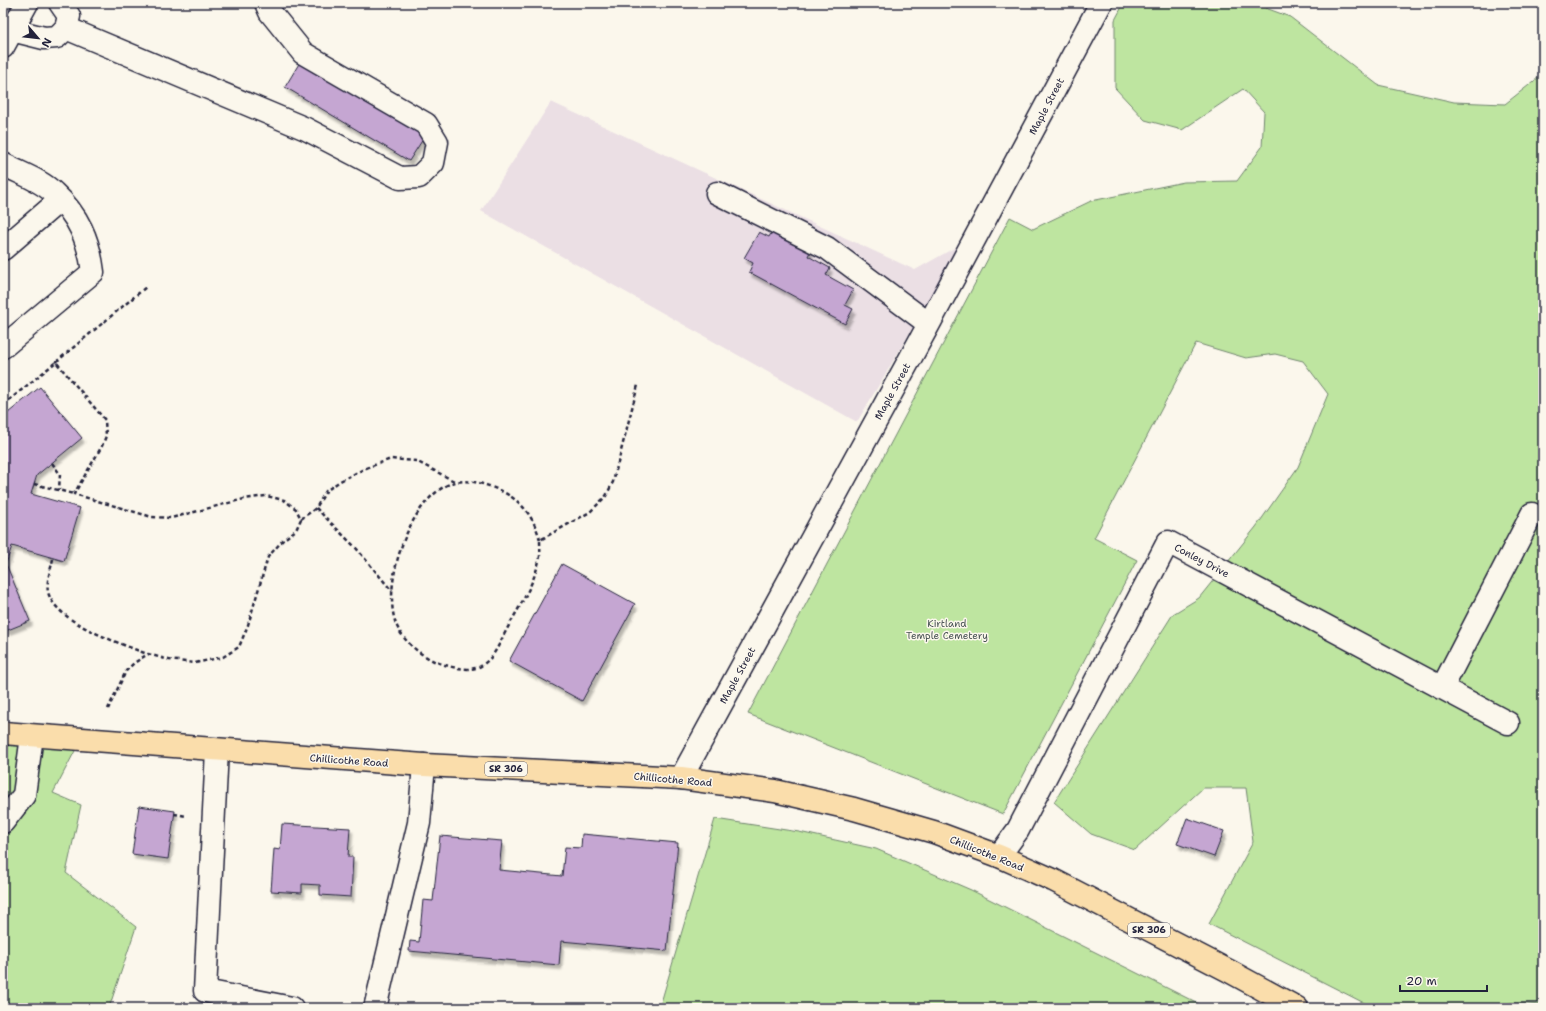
<svg xmlns="http://www.w3.org/2000/svg" width="1546" height="1011" font-family="'Shantell Sans',sans-serif">
<defs>
<filter id="shadow"><feDropShadow dx="2.5" dy="4.5" stdDeviation="1" flood-color="#0004"/></filter>
</defs>
<rect width="100%" height="100%" fill="#fbf7ec"/>
<filter id="ink" filterUnits="userSpaceOnUse"><feTurbulence type="fractalNoise" baseFrequency=".025" numOctaves="2"/><feDisplacementMap in="SourceGraphic" scale="8" xChannelSelector="R" yChannelSelector="G"/><feConvolveMatrix kernelMatrix="1 2 1 2 8 2 1 2 1" color-interpolation-filters="sRGB"/></filter>
<g filter="url(#ink)">
<path fill="#ebdfe4" d="M 551,102 L 915,270 L 963,243 L 857,422 L 481,211 Z"/>
<path fill="#bee5a0" stroke="#70846e" d="M 1124,3 L 1252,3 L 1290,17 L 1378,85 L 1454,102 L 1505,104 L 1543,74 L 1543,1005 L 1511,1003 L 1489,1008 L 1374,1008 L 1209,924 L 1253,842 L 1246,788 L 1203,788 L 1135,850 L 1091,834 L 1054,802 L 1173,614 L 1199,598 L 1256,527 L 1298,467 L 1328,394 L 1303,361 L 1275,354 L 1246,358 L 1196,343 L 1094,538 L 1137,560 L 1003,814 L 748,714 L 1010,217 L 1033,229 L 1091,201 L 1184,182 L 1237,181 L 1262,147 L 1264,112 L 1243,89 L 1182,130 L 1145,120 L 1115,88 L 1115,20 Z
M 3,743 L 77,747 L 53,793 L 81,805 L 66,873 L 136,927 L 109,1008 L 3,1008 Z
M 715,819 L 799,832 L 876,849 L 971,890 L 1207,1008 L 603,1008 L 660,1006 Z"/>
<path fill="#c5a6d2" stroke="#22223b" filter="url(#shadow)" d="M 300,62 L 425,136 L 409,161 L 285,87 Z
M 773,230 L 811,250 L 808,256 L 830,268 L 826,275 L 853,290 L 845,305 L 853,309 L 845,324 L 749,272 L 753,263 L 744,258 L 759,232 L 769,237 Z
M 40,387 L 82,438 L 37,475 L 31,494 L 80,508 L 64,561 L 12,546 L 6,564 L 30,621 L 3,632 L 3,417 Z
M 562,564 L 635,604 L 582,701 L 509,661 Z
M 139,806 L 175,811 L 168,859 L 132,854 Z
M 1187,818 L 1224,831 L 1214,857 L 1177,844 Z
M 282,824 L 350,828 L 348,857 L 353,857 L 351,897 L 320,895 L 320,885 L 302,884 L 302,893 L 271,891 L 274,849 L 280,850 Z
M 582,834 L 678,843 L 667,951 L 561,941 L 559,965 L 409,951 L 410,941 L 419,942 L 423,900 L 433,901 L 440,836 L 502,841 L 499,870 L 562,876 L 565,847 L 581,848 Z"/>
<g fill="none" stroke-linecap="round" stroke-linejoin="round">
<g stroke="#22223b" stroke-width="25">
<path id="minor" d="M 66,28 L 306,129 L 400,178 L 419,177 L 433,163 L 437,142 L 426,124 L 303,53 L 270,12 L 266,3
M 12,30 L 44,38 L 57,37 L 66,28 L 69,16 L 60,3
M 3,47 L 27,3
M 3,164 C 19,173 41,180 54,193 C 78,215 89,240 93,272 L 3,347
M 717,193 L 827,248 L 929,324
M 3,249 L 60,200
M 1442,688 L 1532,514
M 217,750 L 205,991 L 292,1008
M 681,778 L 929,324 L 1101,3
M 3,822 L 24,795 L 32,736
M 999,856 L 1018,830 L 1168,542 L 1508,723
M 375,1008 L 419,823 L 424,765"/>
</g>
<g stroke="#22223b" stroke-width="25">
<path id="major" d="M 3,733 L 424,765 L 681,778 L 775,791 L 854,809 L 934,832 L 999,856 L 1053,880 L 1229,971 L 1297,1008"/>
</g>
<path stroke="#22223b" stroke-width="2.5" stroke-dasharray="4 3" stroke-linecap="butt" d="M 56,362 L 146,287
M 3,405 L 56,362 L 105,420 L 106,436 L 102,446 L 74,494 L 152,517 L 171,518 L 244,499 L 266,496 L 284,500 L 296,509 L 301,519 L 296,530 L 283,540 L 268,557 L 248,625 L 239,647 L 223,657 L 195,663 L 169,660 L 148,654 L 134,663 L 126,671 L 108,709
M 52,463 L 60,474 L 59,490
M 34,484 L 74,494
M 316,508 L 356,548 L 392,591
M 301,519 L 316,508 L 326,491 L 340,481 L 366,468 L 391,459 L 416,461 L 456,482
M 540,540 C 534,518 523,502 503,492 C 489,485 471,479 456,482 C 410,493 381,584 396,624 C 402,640 419,654 434,661 C 446,666 469,673 481,666 C 485,663 490,659 492,656 C 498,648 502,638 507,629 C 519,607 533,586 539,561 C 541,555 540,547 540,540 L 590,512 L 606,496 L 613,482 L 638,385
M 53,559 C 51,569 46,581 48,592 C 56,623 120,643 147,654
M 174,814 L 187,816"/>
<use href="#minor" stroke="#fbf7ec" stroke-width="22"/>
<use href="#major" stroke="#faddab" stroke-width="22"/>
</g>
</g>
<g text-anchor="middle" stroke-width="3" stroke-linejoin="round" paint-order="stroke">
<g fill="#fbf7ec" stroke="#636270" stroke-width="1">
<rect x="485" y="762" width="42" height="14" rx="3"/>
<rect x="1128" y="923" width="42" height="14" rx="3"/>
</g>
<g font-size="9" font-weight="bold" fill="#22223b">
<text x="506" y="772">SR 306</text>
<text x="1149" y="933">SR 306</text>
</g>
<g font-size="10" fill="#22223b" stroke="#fbf7ec">
<text transform="translate(1046 106) rotate(-62)" y="4">Maple Street</text>
<text transform="translate(892 391) rotate(-61)" y="4">Maple Street</text>
<text transform="translate(1202 560) rotate(28)" y="4">Conley Drive</text>
<text transform="translate(737 675) rotate(-61)" y="4">Maple Street</text>
<text transform="translate(349 760) rotate(4)" y="4">Chillicothe Road</text>
<text transform="translate(673 779) rotate(5)" y="4">Chillicothe Road</text>
<text transform="translate(987 853) rotate(22)" y="4">Chillicothe Road</text>
</g>
<g font-size="10" fill="#495354" stroke="#fbf7ec">
<text x="947" y="627">Kirtland<tspan x="947" dy="12">Temple Cemetery</tspan></text>
</g>
</g>
<rect width="1546" height="1011" fill="none" stroke="#fbf7ec" stroke-width="16"/>
<rect x="8" y="8" width="1530" height="995" fill="none" stroke="#22223b" stroke-width="1.5" filter="url(#ink)"/>
<g transform="translate(38 38) rotate(118)" stroke="#fbf7ec" stroke-width="3" paint-order="stroke">
<path d="M0-3L7 15L0 10L-7 15Z" fill="#22223b"/>
<text y="-6" font-size="11" font-weight="bold" text-anchor="middle" fill="#22223b">N</text>
</g>
<path d="M1400 985v6h87v-6" fill="none" stroke="#22223b" stroke-width="2"/>
<text x="1406" y="985" font-size="12" fill="#22223b" stroke="#fbf7ec" stroke-width="3" paint-order="stroke">20 m</text>
</svg>
